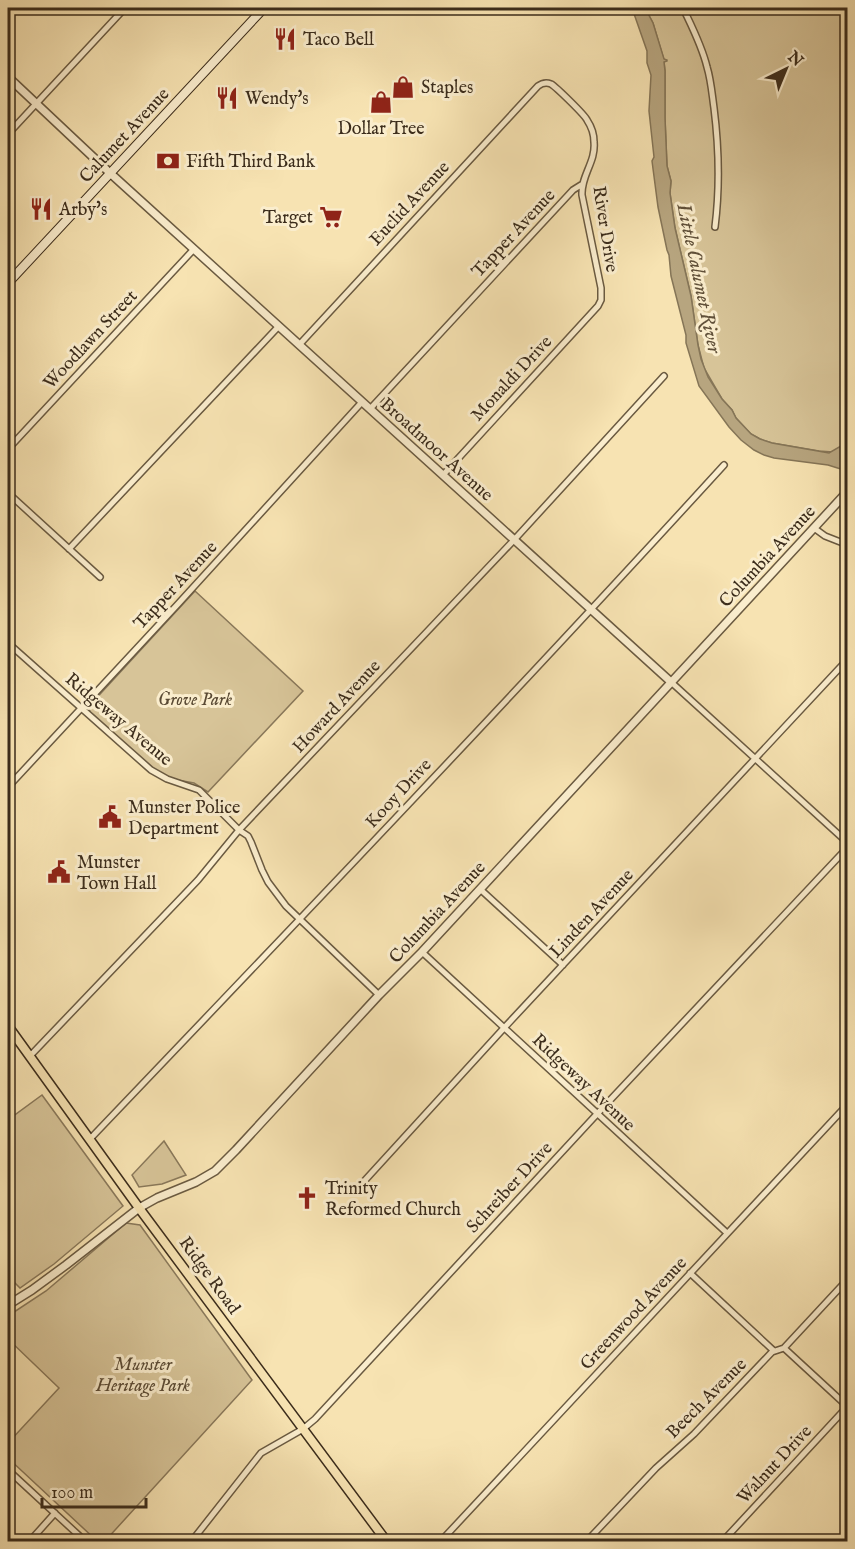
<svg xmlns="http://www.w3.org/2000/svg" width="855" height="1549" font-family="'IM FELL English',serif">
<rect width="100%" height="100%" fill="#f7e3b2"/>
<filter id="stains"><feTurbulence type="fractalNoise" baseFrequency=".00333" numOctaves="4"/><feColorMatrix values="0 0 0 0 .2 0 0 0 0 .09 0 0 0 0 .02 0 0 0 .5 -.17"/></filter>
<radialGradient id="worn" r=".72"><stop offset=".6" stop-color="#630" stop-opacity="0"/><stop offset="1" stop-color="#630" stop-opacity=".3"/></radialGradient>
<path fill="#d7c498" stroke="#89785a" stroke-width="1.5" d="M 645,8 L 847,8 L 848,444 L 846,443 C 842,447 837,448 833,452 L 819,451 L 772,443 L 760,439 L 751,434 L 736,418 L 732,410 L 722,399 L 704,368 L 698,345 L 691,296 L 675,228 L 670,193 L 671,181 L 667,166 L 665,118 L 665,71 L 664,61 L 666,60 L 664,60 L 653,23 Z
M 195,591 L 303,691 L 208,792 L 194,783 L 172,779 L 154,770 L 90,712 L 89,708 L 90,705 Z
M 42,1095 L 123,1206 L 54,1264 L 20,1288 L 8,1276 L 8,1120 Z
M 164,1141 L 186,1175 L 162,1184 L 139,1187 L 132,1175 Z
M 126,1223 L 140,1225 L 252,1380 L 105,1541 L 97,1541 L 8,1458 L 8,1443 L 59,1388 L 8,1339 L 8,1316 L 46,1291 Z"/>
<path fill="#b7a57f" stroke="#857557" stroke-width="1.5" d="M 632,8 L 645,8 L 653,23 L 664,59 L 667,60 L 667,61 L 664,62 L 665,71 L 665,118 L 667,166 L 671,181 L 670,193 L 675,228 L 691,296 L 698,345 L 701,359 L 708,377 L 722,399 L 732,410 L 736,418 L 751,434 L 760,439 L 772,443 L 829,453 L 846,443 L 848,444 L 847,449 L 846,451 L 847,459 L 847,471 L 828,465 L 774,458 L 764,455 L 754,450 L 741,440 L 729,427 L 699,386 L 686,343 L 686,335 L 671,276 L 669,255 L 667,250 L 658,207 L 652,161 L 654,157 L 649,111 L 651,75 L 647,63 L 647,51 Z"/>
<g fill="none" stroke-linecap="round" stroke-linejoin="round">
<g stroke="#6a5a41" stroke-width="8">
<path id="minor" d="M 683,8 C 692,27 702,46 707,67 C 711,80 712,94 714,108 C 719,148 720,187 715,227
M 8,134 L 125,8
M 299,345 L 538,86 C 542,83 546,82 551,84 C 556,87 584,114 587,120 C 591,126 594,135 594,142 C 596,162 581,175 582,195 L 601,288 L 601,300 L 598,306 L 443,475
M 370,409 L 573,190 L 581,185
M 8,449 L 194,249
M 8,493 L 100,577
M 814,528 L 825,536 L 848,545
M 69,549 L 279,326
M 8,643 L 151,770 L 167,779 L 199,790 L 239,830 L 248,836 L 251,842 L 262,870 L 268,882 L 286,906 L 379,995
M 671,682 L 848,843
M 8,787 L 178,604 L 362,402
M 480,889 L 563,965
M 422,952 L 727,1233
M 30,1056 L 198,880 L 239,830 L 514,540 L 664,376
M 90,1139 C 303,916 516,693 724,465
M 357,1189 L 504,1028 L 848,659
M 690,1273 L 774,1351
M 784,1348 L 848,1407
M 8,1470 L 86,1542
M 29,1542 L 55,1513
M 191,1542 L 261,1453 L 303,1429 L 315,1419 L 597,1114 L 848,847
M 371,1542 L 381,1534
M 440,1542 L 848,1104
M 586,1542 L 656,1468 L 694,1434 L 772,1352 L 784,1348 L 848,1279
M 722,1542 L 847,1407"/>
</g>
<g stroke="#6a5a41" stroke-width="10">
<path id="tertiary" d="M 8,77 L 110,173 L 671,682
M 8,1305 L 32,1290 L 66,1265 L 139,1208 L 157,1198 L 196,1182 L 215,1171 L 236,1150 L 379,995 L 422,952 L 848,491"/>
</g>
<g stroke="#3b2c1b" stroke-width="10">
<path id="secondary" d="M 8,283 L 264,8"/>
</g>
<g stroke="#3b2c1b" stroke-width="11">
<path id="primary" d="M 8,1026 L 139,1208 L 387,1542"/>
</g>
<use href="#minor" stroke="#faedcd" stroke-width="5"/>
<use href="#tertiary" stroke="#faedcd" stroke-width="7"/>
<use href="#secondary" stroke="#faedcd" stroke-width="8"/>
<use href="#primary" stroke="#f7e3b2" stroke-width="8"/>
</g>
<defs>
<g id="restaurant-bare" transform="scale(1.8)"><path d="M-5-6h1v4h1v-4h1v4h1v-4h1v5L-1.5 .5V6h-2V.5L-5-1ZM5-6V6H3V1.5H1.5Q1.5-4 5-6Z" fill="#8f2418" stroke="#faedcd" stroke-width="2.5" paint-order="stroke"/></g>
<g id="shop-bare" transform="scale(1.8)"><path d="M-5-2.5h2.3a2.7 3.5 0 0 1 5.4 0H5L5.5 6h-11ZM-1.5-2.5h3a1.5 2.3 0 0 0-3 0Z" fill="#8f2418" stroke="#faedcd" stroke-width="2.5" paint-order="stroke"/></g>
<g id="bank-bare" transform="scale(1.8)"><path d="M-6-4H6V4H-6ZM0-2.3a2.3 2.3 0 1 0 0 4.6a2.3 2.3 0 1 0 0-4.6Z" fill="#8f2418" stroke="#faedcd" stroke-width="2.5" paint-order="stroke"/></g>
<g id="supermarket-bare" transform="scale(1.8)"><path d="M-6-5.5h2.5l.6 2H6L4.5 2H-2.5L-4.4-4H-6ZM-1.5 3.2a1.3 1.3 0 1 0 .1 0ZM3 3.2a1.3 1.3 0 1 0 .1 0Z" fill="#8f2418" stroke="#faedcd" stroke-width="2.5" paint-order="stroke"/></g>
<g id="civic-bare" transform="scale(1.8)"><path d="M-.6-6.5H3V-4.5H.6V-3L4-1V1h2V6H-6V1h2V-1L-.6-3ZM-1.2 2.5V6h2.4V2.5Z" fill="#8f2418" stroke="#faedcd" stroke-width="2.5" paint-order="stroke"/></g>
<g id="church-bare" transform="scale(1.8)"><path d="M-1.2-6h2.4v3.5h3.3v2.4h-3.3V6h-2.4V-.1h-3.3v-2.4h3.3Z" fill="#8f2418" stroke="#faedcd" stroke-width="2.5" paint-order="stroke"/></g>
</defs>
<g fill-rule="evenodd">
<use href="#restaurant-bare" x="285" y="39"/>
<use href="#shop-bare" x="403" y="87"/>
<use href="#restaurant-bare" x="227" y="98"/>
<use href="#shop-bare" x="381" y="102"/>
<use href="#bank-bare" x="168" y="161"/>
<use href="#restaurant-bare" x="41" y="209"/>
<use href="#supermarket-bare" x="331" y="217"/>
<use href="#civic-bare" x="110" y="817"/>
<use href="#civic-bare" x="59" y="872"/>
<use href="#church-bare" x="307" y="1198"/>
</g>
<g text-anchor="middle" stroke-width="6" stroke-linejoin="round" paint-order="stroke">
<g font-size="18" fill="#3b2c1b" stroke="#faedcd" text-anchor="start">
<text x="303" y="45">Taco Bell</text>
<text x="421" y="93">Staples</text>
<text x="245" y="104">Wendy's</text>
<text x="381" y="134" text-anchor="middle">Dollar Tree</text>
<text x="186" y="167">Fifth Third Bank</text>
<text x="59" y="215">Arby's</text>
<text x="313" y="223" text-anchor="end">Target</text>
<text x="128" y="813">Munster Police<tspan x="128" dy="21">Department</tspan></text>
<text x="77" y="868">Munster<tspan x="77" dy="21">Town Hall</tspan></text>
<text x="325" y="1194">Trinity<tspan x="325" dy="21">Reformed Church</tspan></text>
</g>
<g font-size="18" fill="#3b2c1b" stroke="#faedcd">
<text transform="translate(124 135) rotate(-47)" y="6">Calumet Avenue</text>
<text transform="translate(409 203) rotate(-47)" y="6">Euclid Avenue</text>
<text transform="translate(606 229) rotate(81)" y="6">River Drive</text>
<text transform="translate(513 233) rotate(-47)" y="6">Tapper Avenue</text>
<text transform="translate(90 339) rotate(-47)" y="6">Woodlawn Street</text>
<text transform="translate(511 378) rotate(-47)" y="6">Monaldi Drive</text>
<text transform="translate(437 449) rotate(42)" y="6">Broadmoor Avenue</text>
<text transform="translate(767 556) rotate(-47)" y="6">Columbia Avenue</text>
<text transform="translate(175 585) rotate(-47)" y="6">Tapper Avenue</text>
<text transform="translate(336 706) rotate(-47)" y="6">Howard Avenue</text>
<text transform="translate(119 719) rotate(40)" y="6">Ridgeway Avenue</text>
<text transform="translate(398 793) rotate(-47)" y="6">Kooy Drive</text>
<text transform="translate(437 912) rotate(-47)" y="6">Columbia Avenue</text>
<text transform="translate(591 913) rotate(-47)" y="6">Linden Avenue</text>
<text transform="translate(584 1082) rotate(43)" y="6">Ridgeway Avenue</text>
<text transform="translate(509 1187) rotate(-47)" y="6">Schreiber Drive</text>
<text transform="translate(210 1275) rotate(54)" y="6">Ridge Road</text>
<text transform="translate(633 1313) rotate(-47)" y="6">Greenwood Avenue</text>
<text transform="translate(706 1398) rotate(-45)" y="6">Beech Avenue</text>
<text transform="translate(774 1464) rotate(-47)" y="6">Walnut Drive</text>
</g>
<g font-size="18" font-style="italic" fill="#5a4a34" stroke="#faedcd">
<text x="195" y="705">Grove Park</text>
<text x="143" y="1370">Munster<tspan x="143" dy="21">Heritage Park</tspan></text>
</g>
<g font-size="20" font-style="italic" fill="#605039" stroke="#faedcd">
<text transform="translate(700 278) rotate(78)" y="7">Little Calumet River</text>
</g>
</g>
<rect width="855" height="1549" fill="none" stroke="#f7e3b2" stroke-width="30"/>
<rect x="9" y="9" width="837" height="1531" fill="none" stroke="#3b2c1b" stroke-width="3"/>
<rect x="15" y="15" width="825" height="1519" fill="none" stroke="#3b2c1b" stroke-width="1.5"/>
<g transform="translate(786 69) rotate(43)" stroke="#faedcd" stroke-width="4.5" paint-order="stroke">
<path d="M0-4.5L10 22L0 15L-10 22Z" fill="#3b2c1b"/>
<text y="-9" font-size="16" font-weight="bold" text-anchor="middle" fill="#3b2c1b">N</text>
</g>
<path d="M42 1498v9h104v-9" fill="none" stroke="#3b2c1b" stroke-width="3"/>
<text x="51" y="1498" font-size="18" fill="#3b2c1b" stroke="#faedcd" stroke-width="4.5" paint-order="stroke">100 m</text>
<rect width="100%" height="100%" filter="url(#stains)"/>
<rect width="100%" height="100%" fill="url(#worn)"/>
</svg>
